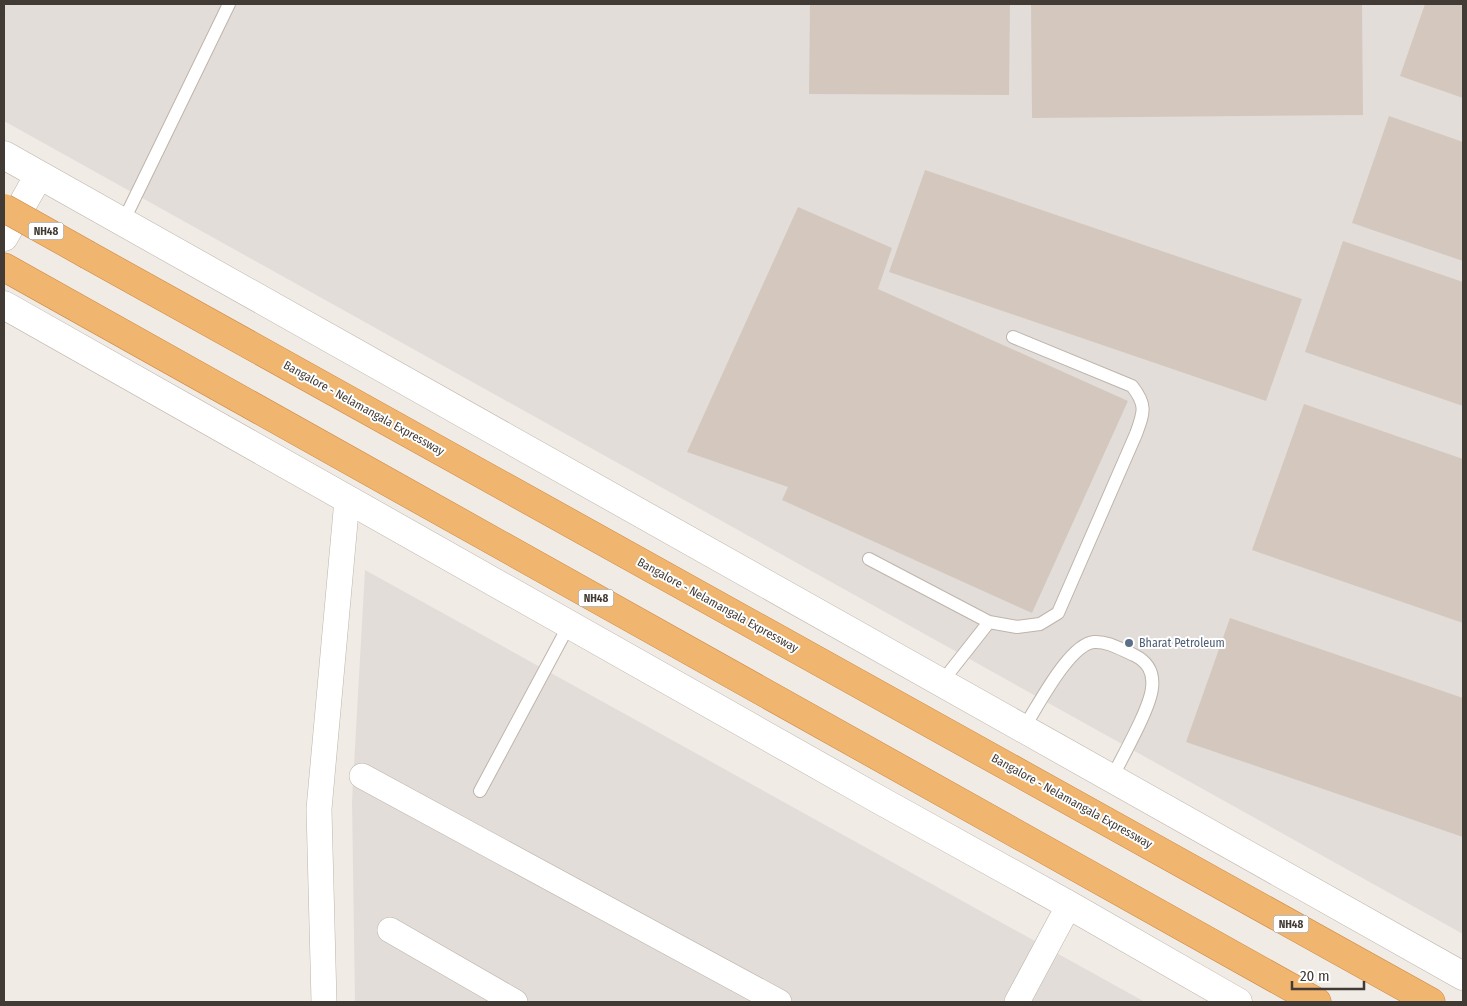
<svg xmlns="http://www.w3.org/2000/svg" width="1467" height="1006" font-family="'Fira Sans Condensed',sans-serif">
<rect width="100%" height="100%" fill="#f0ebe4"/>
<path fill="#e2ddd9" d="M 4,4 L 1463,4 L 1463,934 L 4,121 Z
M 365,570 L 1145,1002 L 355,1002 L 352,801 Z"/>
<path fill="#d4c8be" d="M 810,4 L 1010,4 L 1009,95 L 809,94 Z
M 1031,4 L 1362,4 L 1363,115 L 1032,118 Z
M 1425,4 L 1463,4 L 1463,98 L 1400,76 Z
M 1389,116 L 1463,142 L 1463,261 L 1352,223 Z
M 925,170 L 1302,299 L 1266,401 L 889,272 Z
M 798,207 L 892,248 L 878,289 L 1128,401 L 1032,613 L 782,500 L 788,487 L 687,452 Z
M 1343,241 L 1463,282 L 1463,406 L 1305,352 Z
M 1304,404 L 1463,459 L 1463,623 L 1252,550 Z
M 1230,618 L 1463,698 L 1463,837 L 1186,742 Z"/>
<g fill="none" stroke-linecap="round" stroke-linejoin="round">
<g stroke="#beb4ab" stroke-width="14">
<path id="service" d="M 123,222 L 229,4
M 869,559 L 989,622 L 1017,627 L 1040,624 L 1058,613 L 1136,434 C 1144,412 1147,405 1132,386 L 1013,337
M 941,683 L 989,622
M 1023,729 C 1037,708 1069,644 1094,642 C 1108,641 1122,650 1134,655 C 1148,662 1154,672 1152,688 C 1150,709 1122,757 1112,778
M 480,791 L 569,625"/>
</g>
<g stroke="#beb4ab" stroke-width="26">
<path id="minor" d="M 362,776 L 779,1002
M 390,930 L 515,1002
M 324,1002 L 319,809 L 347,500
M 1017,1002 L 1069,905"/>
</g>
<g stroke="#beb4ab" stroke-width="29">
<path id="tertiary" d="M 4,155 L 1463,976
M 4,237 L 39,175
M 4,305 L 876,798 L 1069,905 L 1238,1002"/>
</g>
<g stroke="#ce8840" stroke-width="29">
<path id="motorway" d="M 88,255 L 1431,1002
M 4,267 L 1317,1002"/>
</g>
<use href="#service" stroke="#fff" stroke-width="12"/>
<use href="#minor" stroke="#fff" stroke-width="25"/>
<use href="#tertiary" stroke="#fff" stroke-width="28"/>
<use href="#motorway" stroke="#f0b56f" stroke-width="28"/>
<g stroke="#ce8840" stroke-width="29" stroke-linecap="butt">
<path id="motorway-bridge" d="M 4,208 L 88,255"/>
</g>
<use href="#motorway-bridge" stroke="#f0b56f" stroke-width="28"/>
</g>
<circle fill="#5c6f8a" stroke="#fff" stroke-width="2" cx="1129" cy="643" r="5"/>
<g text-anchor="middle" stroke-width="4" stroke-linejoin="round" paint-order="stroke">
<g fill="#fff" stroke="#7b7672" stroke-width="1">
<rect x="28.5" y="222.5" width="35" height="17" rx="4"/>
<rect x="578.5" y="589.5" width="35" height="17" rx="4"/>
<rect x="1273.5" y="915.5" width="35" height="17" rx="4"/>
</g>
<g font-size="11" font-weight="bold" fill="#423b35">
<text x="46" y="235">NH48</text>
<text x="596" y="602">NH48</text>
<text x="1291" y="928">NH48</text>
</g>
<g font-size="12" fill="#423b35" stroke="#fff">
<text transform="translate(364 408) rotate(29)" y="4">Bangalore - Nelamangala Expressway</text>
<text transform="translate(718 605) rotate(29)" y="4">Bangalore - Nelamangala Expressway</text>
<text transform="translate(1072 801) rotate(29)" y="4">Bangalore - Nelamangala Expressway</text>
</g>
<g font-size="12" fill="#4e5e75" stroke="#fff" text-anchor="start">
<text x="1139" y="647">Bharat Petroleum</text>
</g>
</g>
<rect width="1467" height="1006" fill="none" stroke="#423b35" stroke-width="10"/>
<path d="M1292 981v8h72v-8" fill="none" stroke="#423b35" stroke-width="2.5"/>
<text x="1300" y="981" font-size="15" fill="#423b35" stroke="#ffffff" stroke-width="4" paint-order="stroke">20 m</text>
</svg>
